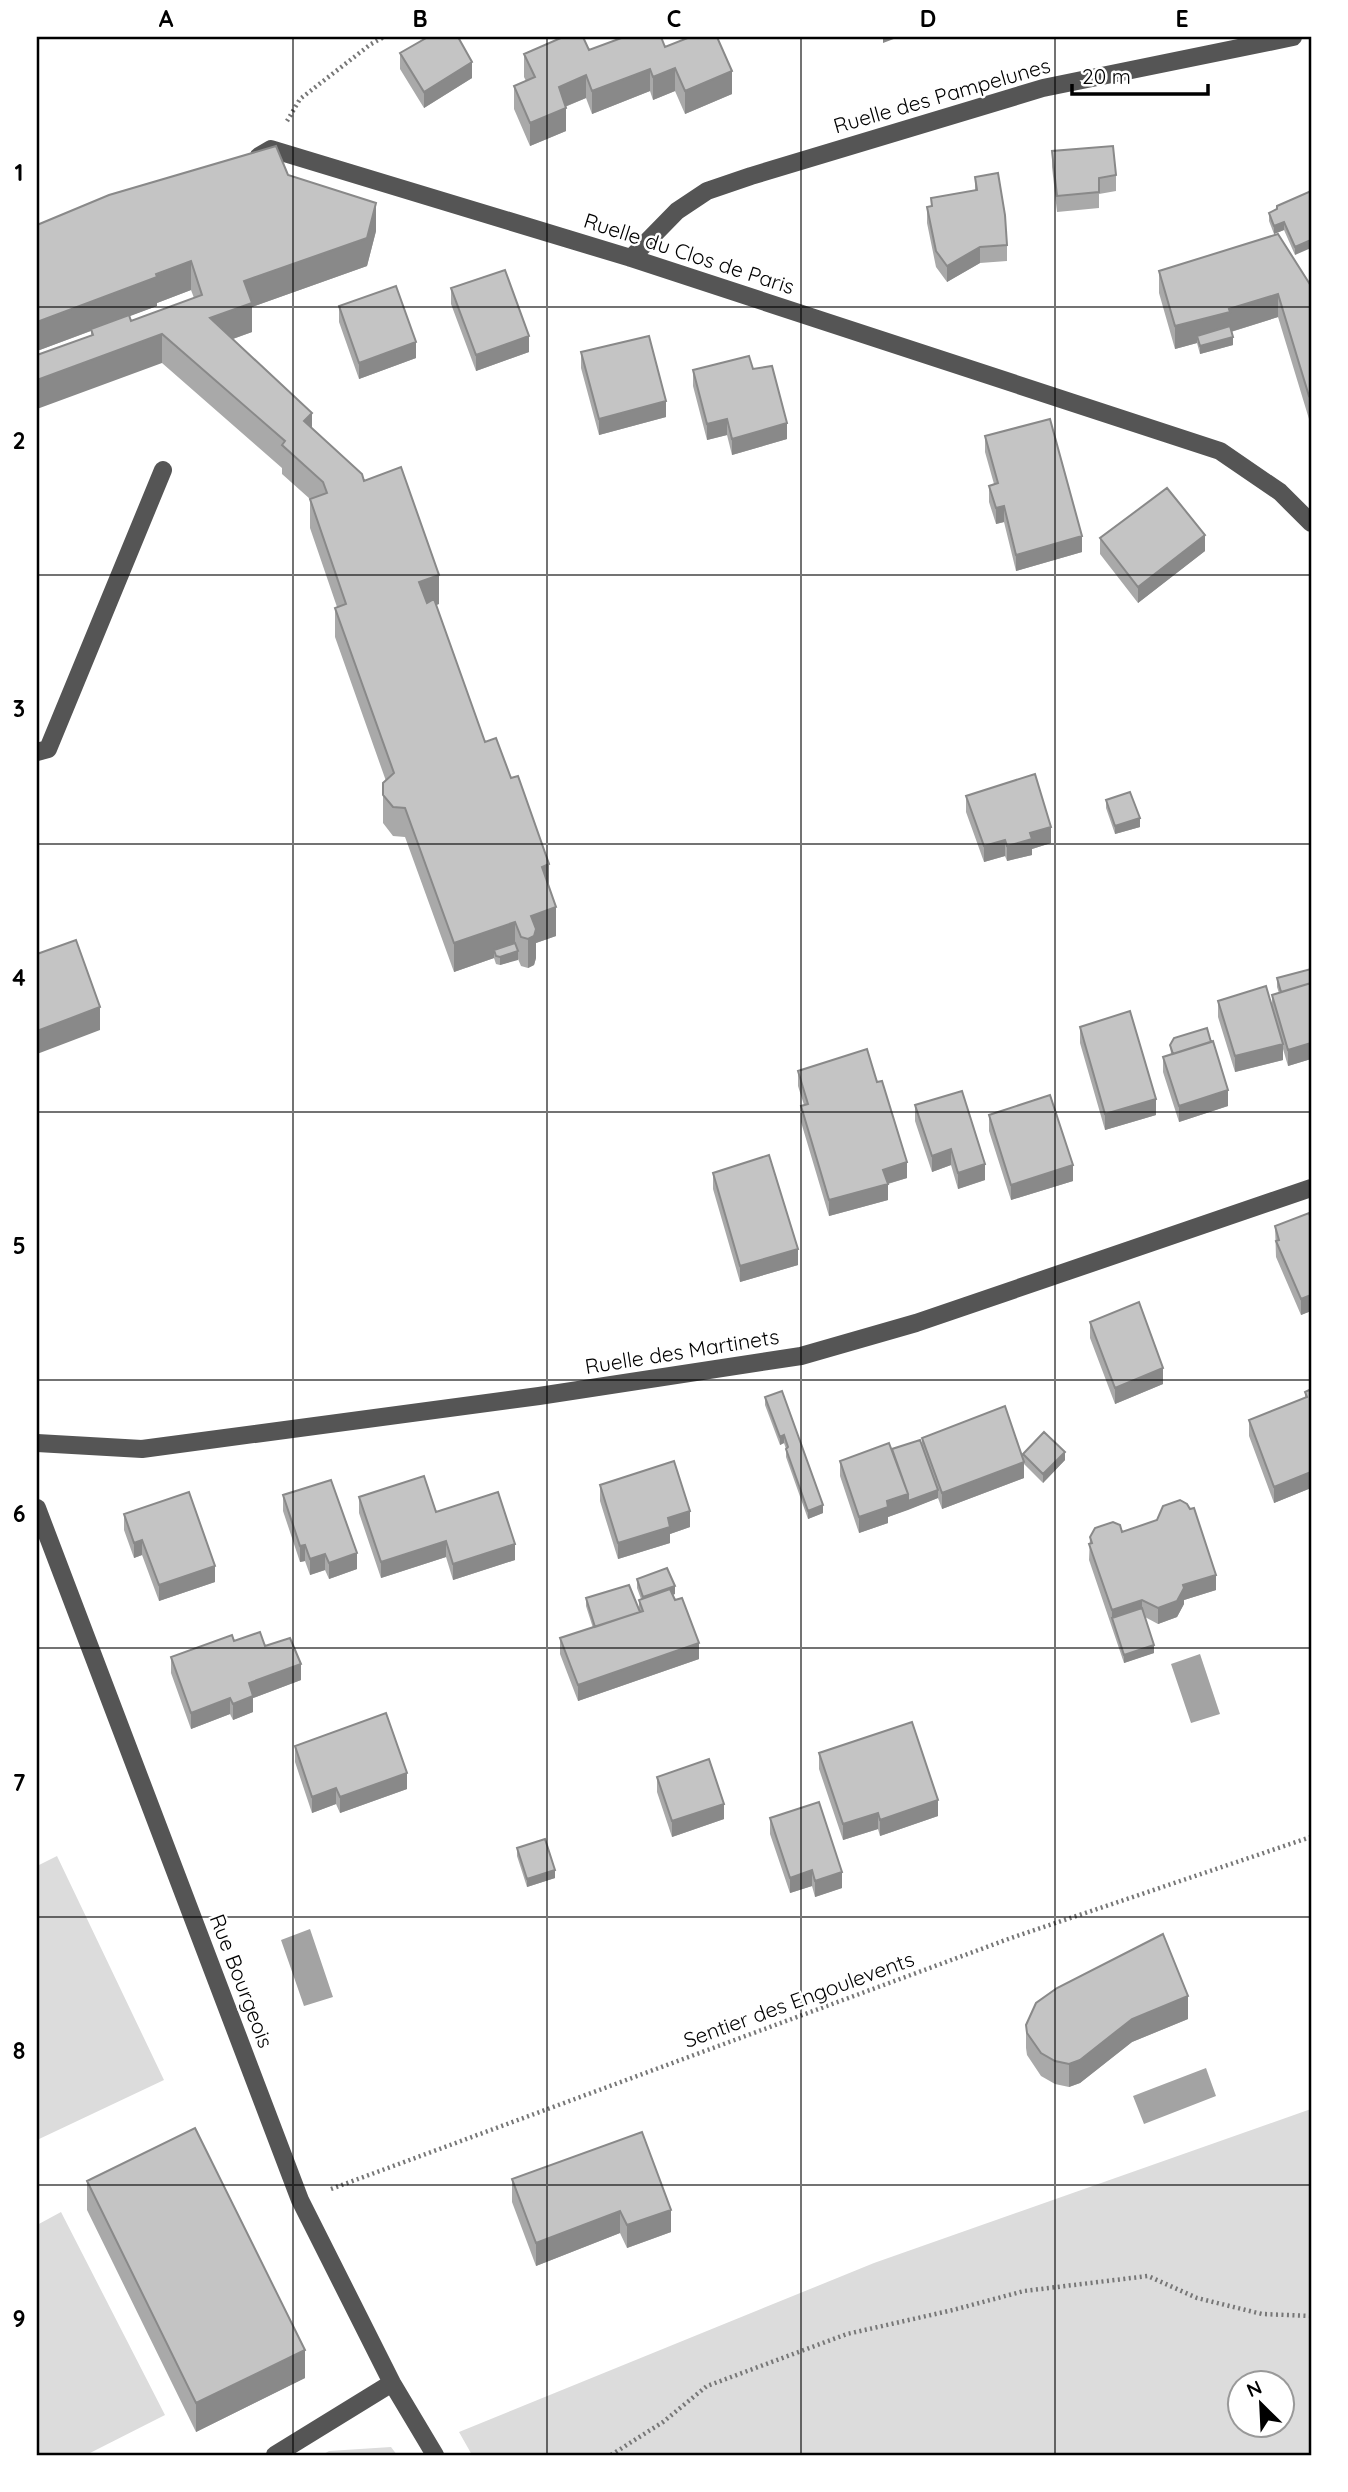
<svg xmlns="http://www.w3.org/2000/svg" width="1348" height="2492" font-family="Quicksand,sans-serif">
<rect width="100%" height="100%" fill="#fff"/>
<path fill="#dcdcdc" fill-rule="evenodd" d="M 57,1856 L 164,2080 L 37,2140 L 37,1866 Z
M 1311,2109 L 1311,2455 L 472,2455 L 459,2432 L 874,2263 ZM 1240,2384 L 1282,2384 L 1282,2426 L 1240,2426 Z
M 61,2212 L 165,2415 L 86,2455 L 37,2455 L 37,2225 Z
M 391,2447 L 397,2455 L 322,2455 L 329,2451 Z"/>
<path fill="#a3a3a3" d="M 1200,1654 L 1220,1714 L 1191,1723 L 1171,1664 Z
M 310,1929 L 333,1997 L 304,2006 L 281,1940 Z
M 1206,2068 L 1216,2096 L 1144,2124 L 1133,2096 Z"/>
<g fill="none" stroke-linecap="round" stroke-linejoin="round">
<path stroke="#777" stroke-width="4.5" stroke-dasharray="2 3.5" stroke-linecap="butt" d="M 287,121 L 300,99 L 371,44 L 384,37
M 331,2189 L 1011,1938 L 1311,1837
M 611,2455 L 663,2422 L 707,2386 L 847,2334 L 953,2310 L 1024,2291 L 1148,2276 L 1197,2298 L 1262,2314 L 1311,2316"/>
<path stroke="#555" stroke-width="18" d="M 259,156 L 271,149 L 631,258 L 1220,451 L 1280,492 L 1311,523
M 631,258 L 677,211 L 707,191 L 751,176 L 1043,88 L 1293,37
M 37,752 L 48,749 L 163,470
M 37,1443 L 142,1449 L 539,1396 L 801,1356 L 916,1323 L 1311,1188
M 37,1508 L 300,2200 L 392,2383 L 435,2455
M 275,2455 L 392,2383"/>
</g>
<path fill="#a9a9a9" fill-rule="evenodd" d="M 665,47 L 732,94 L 685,114 L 675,91 L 653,100 L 650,91 L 592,114 L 586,98 L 565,107 L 566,131 L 530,146 L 514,109 L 514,86 L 526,81 L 524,77 L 524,54 Z
M 400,53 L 472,78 L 424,108 L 400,69 Z
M 1052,151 L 1116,175 L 1116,191 L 1099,194 L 1099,208 L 1057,212 L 1052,167 Z
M 288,175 L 376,231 L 367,266 L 252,307 L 252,332 L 233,339 L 312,428 L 364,481 L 439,604 L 436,605 L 485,742 L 549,886 L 556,936 L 536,943 L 536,958 L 534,965 L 528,968 L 521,966 L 518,959 L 500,965 L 496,964 L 494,958 L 454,972 L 405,837 L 393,836 L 383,823 L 383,795 L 386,781 L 335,637 L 335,608 L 337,607 L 310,528 L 310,499 L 282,474 L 282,468 L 162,363 L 91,335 L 91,331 L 37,351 L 37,225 ZM 191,290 L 194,298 L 131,321 L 129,316 L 157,306 L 157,303 Z
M 975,177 L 1007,245 L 1007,261 L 980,263 L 947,282 L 936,267 L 927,223 L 927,207 L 931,207 L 931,198 L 975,191 Z
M 1311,191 L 1295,255 L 1284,230 L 1274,234 L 1269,221 L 1269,213 L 1277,209 L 1277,206 Z
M 1159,271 L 1311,286 L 1311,418 L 1309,419 L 1278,317 L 1231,332 L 1233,345 L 1200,354 L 1197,343 L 1175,349 L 1159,293 Z
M 451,288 L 529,352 L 476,371 L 451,304 Z
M 339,306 L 416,358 L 359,379 L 339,322 Z
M 581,352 L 666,417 L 599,435 L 581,368 Z
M 693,370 L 787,439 L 732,455 L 727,435 L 707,440 L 693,386 Z
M 985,436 L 1082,552 L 1016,571 L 1004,522 L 996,524 L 989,502 L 989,486 L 994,484 L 985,452 Z
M 1100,538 L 1205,551 L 1138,603 L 1100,554 Z
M 966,796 L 1051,843 L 1032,849 L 1032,855 L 1007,861 L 1005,856 L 984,862 L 966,812 Z
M 1106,800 L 1140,827 L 1115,834 L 1106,808 Z
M 1311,969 L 1311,1059 L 1288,1066 L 1283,1049 L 1283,1060 L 1235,1072 L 1218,1017 L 1218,1001 L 1272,1007 L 1272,995 L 1279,993 L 1277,987 L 1277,978 Z
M 1080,1027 L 1156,1115 L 1105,1130 L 1080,1043 Z
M 1170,1045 L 1228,1106 L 1179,1122 L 1163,1072 L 1163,1057 L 1171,1054 Z
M 798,1071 L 907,1178 L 888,1184 L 888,1200 L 829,1216 L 801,1122 L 801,1106 L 804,1105 L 798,1086 Z
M 915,1105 L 985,1180 L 958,1189 L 951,1165 L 932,1172 L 915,1121 Z
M 989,1115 L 1073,1181 L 1011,1200 L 989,1131 Z
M 713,1173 L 798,1265 L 740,1282 L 713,1189 Z
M 1311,1219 L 1311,1311 L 1301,1315 L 1276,1257 L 1275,1226 Z
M 1090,1322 L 1163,1384 L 1115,1404 L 1090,1338 Z
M 1311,1389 L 1311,1488 L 1274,1503 L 1249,1436 L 1249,1420 L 1305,1398 L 1305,1392 Z
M 765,1397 L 823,1513 L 808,1519 L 786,1457 L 786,1449 L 784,1443 L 780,1445 L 765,1405 Z
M 922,1438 L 1023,1458 L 1023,1454 L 1065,1460 L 1043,1483 L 1024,1464 L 1024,1478 L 942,1509 L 938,1498 L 888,1517 L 888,1523 L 859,1533 L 840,1476 L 840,1461 L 892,1449 L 922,1446 Z
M 600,1485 L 690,1527 L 670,1534 L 670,1543 L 618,1559 L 600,1501 Z
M 283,1495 L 357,1569 L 329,1579 L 325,1570 L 310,1575 L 305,1561 L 300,1562 L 283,1511 Z
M 359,1497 L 436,1512 L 515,1560 L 453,1580 L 446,1557 L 381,1578 L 359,1513 Z
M 124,1514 L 215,1582 L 159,1601 L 142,1555 L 134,1558 L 124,1530 Z
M 1122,1532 L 1216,1590 L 1184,1600 L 1184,1604 L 1177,1617 L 1158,1624 L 1145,1617 L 1154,1653 L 1124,1663 L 1089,1560 L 1090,1537 Z
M 637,1579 L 675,1594 L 672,1595 L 699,1659 L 578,1701 L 560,1654 L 560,1638 L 593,1628 L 586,1606 L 586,1598 L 639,1608 L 639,1600 L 641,1599 L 637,1588 Z
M 234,1641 L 265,1646 L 301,1680 L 253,1698 L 253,1712 L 233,1720 L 230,1714 L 191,1729 L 171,1673 L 171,1657 Z
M 295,1746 L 407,1789 L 340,1813 L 336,1804 L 312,1813 L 295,1762 Z
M 819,1753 L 938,1816 L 880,1836 L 878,1829 L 843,1840 L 819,1769 Z
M 657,1777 L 724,1819 L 672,1837 L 657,1792 Z
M 770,1818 L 842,1888 L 815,1897 L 812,1886 L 790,1893 L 770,1834 Z
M 517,1848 L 555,1878 L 527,1887 L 517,1856 Z
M 1188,2019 L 1132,2042 L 1080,2083 L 1069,2087 L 1055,2084 L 1041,2076 L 1027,2055 L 1026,2048 L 1026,2025 Z
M 642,2132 L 671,2232 L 627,2248 L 620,2233 L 536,2266 L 512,2202 L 512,2179 Z
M 87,2181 L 305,2378 L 196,2432 L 87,2210 Z"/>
<path fill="#898989" d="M 883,37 L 899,37 L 883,43 Z
M 472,62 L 472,78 L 424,108 L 424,92 Z
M 675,68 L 675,91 L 653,100 L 653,77 Z
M 650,69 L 650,91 L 592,114 L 592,91 Z
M 732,71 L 732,94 L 685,114 L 685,91 Z
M 586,75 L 586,98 L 559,109 L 559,87 Z
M 566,108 L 566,131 L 530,146 L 530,123 Z
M 376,203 L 376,231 L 367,266 L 252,307 L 252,332 L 210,347 L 210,318 L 244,281 Z
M 1284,222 L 1284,230 L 1274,234 L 1274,226 Z
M 1311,240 L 1311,248 L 1295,255 L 1295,247 Z
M 980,247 L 980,263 L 947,282 L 947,266 Z
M 191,261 L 191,290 L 157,303 L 157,306 L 37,351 L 37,322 Z
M 1278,294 L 1278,317 L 1230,332 L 1197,336 L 1197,343 L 1175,349 L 1175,326 Z
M 162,334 L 162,363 L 37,409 L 37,380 Z
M 529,336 L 529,352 L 476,371 L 476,355 Z
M 1233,337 L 1233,345 L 1200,354 L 1200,346 Z
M 416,342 L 416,358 L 359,379 L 359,363 Z
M 1311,395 L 1311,418 L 1309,419 L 1309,396 Z
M 666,401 L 666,417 L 599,435 L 599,419 Z
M 312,413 L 312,442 L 304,421 Z
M 727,419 L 727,435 L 707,440 L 707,424 Z
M 787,423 L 787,439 L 732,455 L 732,439 Z
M 1004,506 L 1004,522 L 996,524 L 996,508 Z
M 1205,535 L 1205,551 L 1138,603 L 1138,587 Z
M 1082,536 L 1082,552 L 1016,571 L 1016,555 Z
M 439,575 L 439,604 L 419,611 L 419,582 Z
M 1140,818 L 1140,827 L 1115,834 L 1115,826 Z
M 1051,827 L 1051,843 L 1032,849 L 1032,855 L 1007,861 L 1007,846 L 1030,833 Z
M 1005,840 L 1005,856 L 984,862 L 984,846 Z
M 549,864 L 549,893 L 542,867 Z
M 556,907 L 556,936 L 536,943 L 536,958 L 534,965 L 528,968 L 528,939 L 531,916 Z
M 515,922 L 515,951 L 494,950 L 494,958 L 454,972 L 454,943 Z
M 518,951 L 518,960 L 500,965 L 500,957 Z
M 100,1007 L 100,1030 L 37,1054 L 37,1031 Z
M 1311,1043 L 1311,1059 L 1288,1066 L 1288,1050 Z
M 1283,1044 L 1283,1060 L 1235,1072 L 1235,1056 Z
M 1228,1090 L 1228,1106 L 1179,1122 L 1179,1106 Z
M 1156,1099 L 1156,1115 L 1105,1130 L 1105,1114 Z
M 951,1149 L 951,1165 L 932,1172 L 932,1156 Z
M 907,1162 L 907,1178 L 883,1185 L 883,1170 Z
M 985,1164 L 985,1180 L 958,1189 L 958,1173 Z
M 1073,1165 L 1073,1181 L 1011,1200 L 1011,1185 Z
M 888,1184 L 888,1200 L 829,1216 L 829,1200 Z
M 798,1249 L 798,1265 L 740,1282 L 740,1266 Z
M 1311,1295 L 1311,1311 L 1301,1315 L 1301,1299 Z
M 1163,1368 L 1163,1384 L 1115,1404 L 1115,1388 Z
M 784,1435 L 784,1443 L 780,1445 L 780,1437 Z
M 1065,1452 L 1065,1460 L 1043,1483 L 1043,1474 Z
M 1024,1462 L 1024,1478 L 942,1509 L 942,1493 Z
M 1311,1472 L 1311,1488 L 1274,1503 L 1274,1487 Z
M 938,1490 L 938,1498 L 908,1510 L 908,1501 Z
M 908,1494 L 908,1510 L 888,1517 L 888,1523 L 859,1533 L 859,1517 L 887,1501 Z
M 823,1505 L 823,1513 L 808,1519 L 808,1511 Z
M 690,1511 L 690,1527 L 670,1534 L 670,1543 L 618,1559 L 618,1543 L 668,1518 Z
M 142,1540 L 142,1555 L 134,1558 L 134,1543 Z
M 446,1541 L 446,1557 L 381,1578 L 381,1562 Z
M 515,1544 L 515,1560 L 453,1580 L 453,1564 Z
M 305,1545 L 305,1561 L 300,1562 L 300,1546 Z
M 357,1553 L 357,1569 L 329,1579 L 329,1563 Z
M 325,1554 L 325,1570 L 310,1575 L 310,1559 Z
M 215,1566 L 215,1582 L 159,1601 L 159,1585 Z
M 1216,1575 L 1216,1590 L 1184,1600 L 1184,1604 L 1177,1617 L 1158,1624 L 1158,1608 L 1183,1585 Z
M 675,1586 L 675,1594 L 643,1605 L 643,1597 Z
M 1142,1600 L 1142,1616 L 1112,1618 L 1112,1610 Z
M 699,1643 L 699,1659 L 578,1701 L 578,1685 Z
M 1154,1645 L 1154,1653 L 1124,1663 L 1124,1655 Z
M 301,1664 L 301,1680 L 253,1698 L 253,1712 L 233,1720 L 233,1704 L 249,1683 Z
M 230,1698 L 230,1714 L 191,1729 L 191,1713 Z
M 407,1773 L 407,1789 L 340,1813 L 340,1797 Z
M 336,1788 L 336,1804 L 312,1813 L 312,1797 Z
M 938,1800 L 938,1816 L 880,1836 L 880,1820 Z
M 724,1804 L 724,1819 L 672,1837 L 672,1821 Z
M 878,1813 L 878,1829 L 843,1840 L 843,1824 Z
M 555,1870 L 555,1878 L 527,1887 L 527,1879 Z
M 812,1870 L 812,1886 L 790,1893 L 790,1878 Z
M 842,1872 L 842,1888 L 815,1897 L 815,1881 Z
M 1188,1996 L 1188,2019 L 1132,2042 L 1080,2083 L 1069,2087 L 1069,2064 L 1132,2019 Z
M 671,2210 L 671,2232 L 627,2248 L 627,2225 Z
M 620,2211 L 620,2233 L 536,2266 L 536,2243 Z
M 305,2350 L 305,2378 L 196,2432 L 196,2403 Z"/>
<path fill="#c4c4c4" stroke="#898989" stroke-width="2" d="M 428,37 L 458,37 L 472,62 L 424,92 L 400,53 Z
M 563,37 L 583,37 L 589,50 L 624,37 L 661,37 L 665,47 L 690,37 L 717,37 L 732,71 L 685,91 L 675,68 L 653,77 L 650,69 L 592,91 L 586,75 L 559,87 L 566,108 L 530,123 L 514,86 L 535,77 L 524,54 Z
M 276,146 L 288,175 L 376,203 L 367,238 L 244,281 L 252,303 L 210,318 L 312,413 L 304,421 L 362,474 L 364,481 L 401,467 L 439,575 L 419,582 L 427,603 L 434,599 L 485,742 L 496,738 L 511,778 L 518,776 L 549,864 L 542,867 L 556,907 L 531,916 L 536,929 L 534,936 L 528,939 L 521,937 L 515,922 L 454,943 L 405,808 L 393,807 L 383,795 L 383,783 L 394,773 L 335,608 L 346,604 L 310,499 L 327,493 L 323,482 L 282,445 L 285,441 L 162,334 L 37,380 L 37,355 L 93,335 L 91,329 L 129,315 L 131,321 L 202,295 L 191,261 L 156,274 L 157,277 L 37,322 L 37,225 L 109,195 Z
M 1113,146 L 1116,175 L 1099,178 L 1099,192 L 1057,196 L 1052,151 Z
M 998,173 L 1005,215 L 1007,245 L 980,247 L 947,266 L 936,251 L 927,207 L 932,206 L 931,198 L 977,190 L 975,177 Z
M 1311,191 L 1311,240 L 1295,247 L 1284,222 L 1274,226 L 1269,213 L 1277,209 L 1277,206 Z
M 1278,234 L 1311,286 L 1311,395 L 1309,396 L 1278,294 L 1229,309 L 1230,312 L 1175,326 L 1159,271 Z
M 505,270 L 529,336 L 476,355 L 451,288 Z
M 396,286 L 416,342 L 359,363 L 339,306 Z
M 1230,326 L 1233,337 L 1200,346 L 1197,336 Z
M 649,336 L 666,401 L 599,419 L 581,352 Z
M 749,356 L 753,369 L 772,366 L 787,423 L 732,439 L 727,419 L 707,424 L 693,370 Z
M 1050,419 L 1082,536 L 1016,555 L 1004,506 L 996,508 L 989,486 L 998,483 L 985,436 Z
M 1167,488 L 1205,535 L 1138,587 L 1100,538 Z
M 1035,774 L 1051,827 L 1030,833 L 1032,839 L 1007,846 L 1005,840 L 984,846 L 966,796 Z
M 1130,792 L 1140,818 L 1115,826 L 1106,800 Z
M 76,940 L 100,1007 L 37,1031 L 37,954 Z
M 515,943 L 518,951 L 500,957 L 496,956 L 494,950 Z
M 1311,969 L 1311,983 L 1281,992 L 1277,978 Z
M 1311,983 L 1311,1043 L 1288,1050 L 1272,995 Z
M 1266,986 L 1283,1044 L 1235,1056 L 1218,1001 Z
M 1130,1011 L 1156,1099 L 1105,1114 L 1080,1027 Z
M 1207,1028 L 1211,1042 L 1173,1054 L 1170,1045 L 1174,1038 Z
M 1213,1041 L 1228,1090 L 1179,1106 L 1163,1057 Z
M 867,1049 L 877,1082 L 882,1081 L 907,1162 L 883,1170 L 888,1184 L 829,1200 L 801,1106 L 808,1104 L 798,1071 Z
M 962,1091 L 985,1164 L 958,1173 L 951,1149 L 932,1156 L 915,1105 Z
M 1050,1095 L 1073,1165 L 1011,1185 L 989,1115 Z
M 769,1155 L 798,1249 L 740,1266 L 713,1173 Z
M 1309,1213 L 1311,1219 L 1311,1295 L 1301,1299 L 1276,1241 L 1279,1240 L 1275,1226 Z
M 1139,1302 L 1163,1368 L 1115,1388 L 1090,1322 Z
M 1311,1389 L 1311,1472 L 1274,1487 L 1249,1420 L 1307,1397 L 1305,1392 Z
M 782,1391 L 823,1505 L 808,1511 L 786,1449 L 788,1447 L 784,1435 L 780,1437 L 765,1397 Z
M 1005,1406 L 1024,1462 L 942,1493 L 922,1438 Z
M 1044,1432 L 1065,1452 L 1043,1474 L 1023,1454 Z
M 920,1440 L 938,1490 L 908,1501 L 908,1494 L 892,1449 Z
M 889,1443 L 908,1494 L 887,1501 L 888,1507 L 859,1517 L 840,1461 Z
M 674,1461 L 690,1511 L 668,1518 L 670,1527 L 618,1543 L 600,1485 Z
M 424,1476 L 436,1512 L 498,1492 L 515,1544 L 453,1564 L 446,1541 L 381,1562 L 359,1497 Z
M 331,1480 L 357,1553 L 329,1563 L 325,1554 L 310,1559 L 305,1545 L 300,1546 L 283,1495 Z
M 189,1492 L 215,1566 L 159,1585 L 142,1540 L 134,1543 L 124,1514 Z
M 1180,1500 L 1187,1504 L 1190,1509 L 1194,1508 L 1216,1575 L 1183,1585 L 1184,1588 L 1177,1601 L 1158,1608 L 1142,1600 L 1112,1610 L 1089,1544 L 1092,1543 L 1090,1537 L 1095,1528 L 1113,1522 L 1120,1525 L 1122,1532 L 1157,1520 L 1163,1506 Z
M 667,1568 L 675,1586 L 643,1597 L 637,1579 Z
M 629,1585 L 640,1612 L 595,1627 L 586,1598 Z
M 670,1589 L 675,1600 L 682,1598 L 699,1643 L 578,1685 L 560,1638 L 643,1611 L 639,1600 Z
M 1142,1608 L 1154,1645 L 1124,1655 L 1112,1618 Z
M 260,1632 L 265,1646 L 290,1638 L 301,1664 L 249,1683 L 253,1696 L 233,1704 L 230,1698 L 191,1713 L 171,1657 L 232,1635 L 234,1641 Z
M 386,1713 L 407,1773 L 340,1797 L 336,1788 L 312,1797 L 295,1746 Z
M 912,1722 L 938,1800 L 880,1820 L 878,1813 L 843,1824 L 819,1753 Z
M 709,1759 L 724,1804 L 672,1821 L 657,1777 Z
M 819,1802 L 842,1872 L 815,1881 L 812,1870 L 790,1878 L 770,1818 Z
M 545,1839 L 555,1870 L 527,1879 L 517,1848 Z
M 1163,1934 L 1188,1996 L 1132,2019 L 1080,2060 L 1069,2064 L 1055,2061 L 1041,2053 L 1027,2033 L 1026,2025 L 1036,2003 L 1057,1988 Z
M 195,2128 L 305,2350 L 196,2403 L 87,2181 Z
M 642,2132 L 671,2210 L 627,2225 L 620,2211 L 536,2243 L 512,2179 Z"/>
<path fill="none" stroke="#000" stroke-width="2" stroke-opacity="0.55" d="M 293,37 L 293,2455M 547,37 L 547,2455M 801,37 L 801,2455M 1055,37 L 1055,2455M 37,307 L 1311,307M 37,575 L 1311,575M 37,844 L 1311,844M 37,1112 L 1311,1112M 37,1380 L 1311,1380M 37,1648 L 1311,1648M 37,1917 L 1311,1917M 37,2185 L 1311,2185"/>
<g text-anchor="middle" stroke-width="5" stroke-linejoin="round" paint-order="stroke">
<g font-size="21" fill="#000" stroke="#fff">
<text transform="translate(942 96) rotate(-16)" y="7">Ruelle des Pampelunes</text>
<text transform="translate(689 254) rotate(18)" y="7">Ruelle du Clos de Paris</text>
<text transform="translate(682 1352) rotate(-9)" y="7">Ruelle des Martinets</text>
<text transform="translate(241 1981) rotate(69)" y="7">Rue Bourgeois</text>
<text transform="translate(799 2000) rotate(-20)" y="7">Sentier des Engoulevents</text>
</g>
</g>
<rect width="1348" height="2492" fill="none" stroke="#ffffff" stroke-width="77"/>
<g transform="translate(1261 2404) rotate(336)"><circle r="33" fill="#ffffff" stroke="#999999" stroke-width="2"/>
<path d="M0-5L12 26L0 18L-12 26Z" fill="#000000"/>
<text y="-10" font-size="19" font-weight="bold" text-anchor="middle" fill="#000000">N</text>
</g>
<path d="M1072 84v10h136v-10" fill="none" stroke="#000000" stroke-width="3.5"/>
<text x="1082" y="84" font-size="21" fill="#000000" stroke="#ffffff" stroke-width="5" paint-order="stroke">20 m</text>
<rect x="38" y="38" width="1272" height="2416" fill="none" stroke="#000" stroke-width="2.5"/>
<g font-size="23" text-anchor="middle" font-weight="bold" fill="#000">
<text x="166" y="27">A</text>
<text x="420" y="27">B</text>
<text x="674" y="27">C</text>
<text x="928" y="27">D</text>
<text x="1182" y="27">E</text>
<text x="19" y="181">1</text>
<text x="19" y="449">2</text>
<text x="19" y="717">3</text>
<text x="19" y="986">4</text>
<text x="19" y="1254">5</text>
<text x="19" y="1522">6</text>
<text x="19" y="1791">7</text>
<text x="19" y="2059">8</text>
<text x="19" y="2327">9</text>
</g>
</svg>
